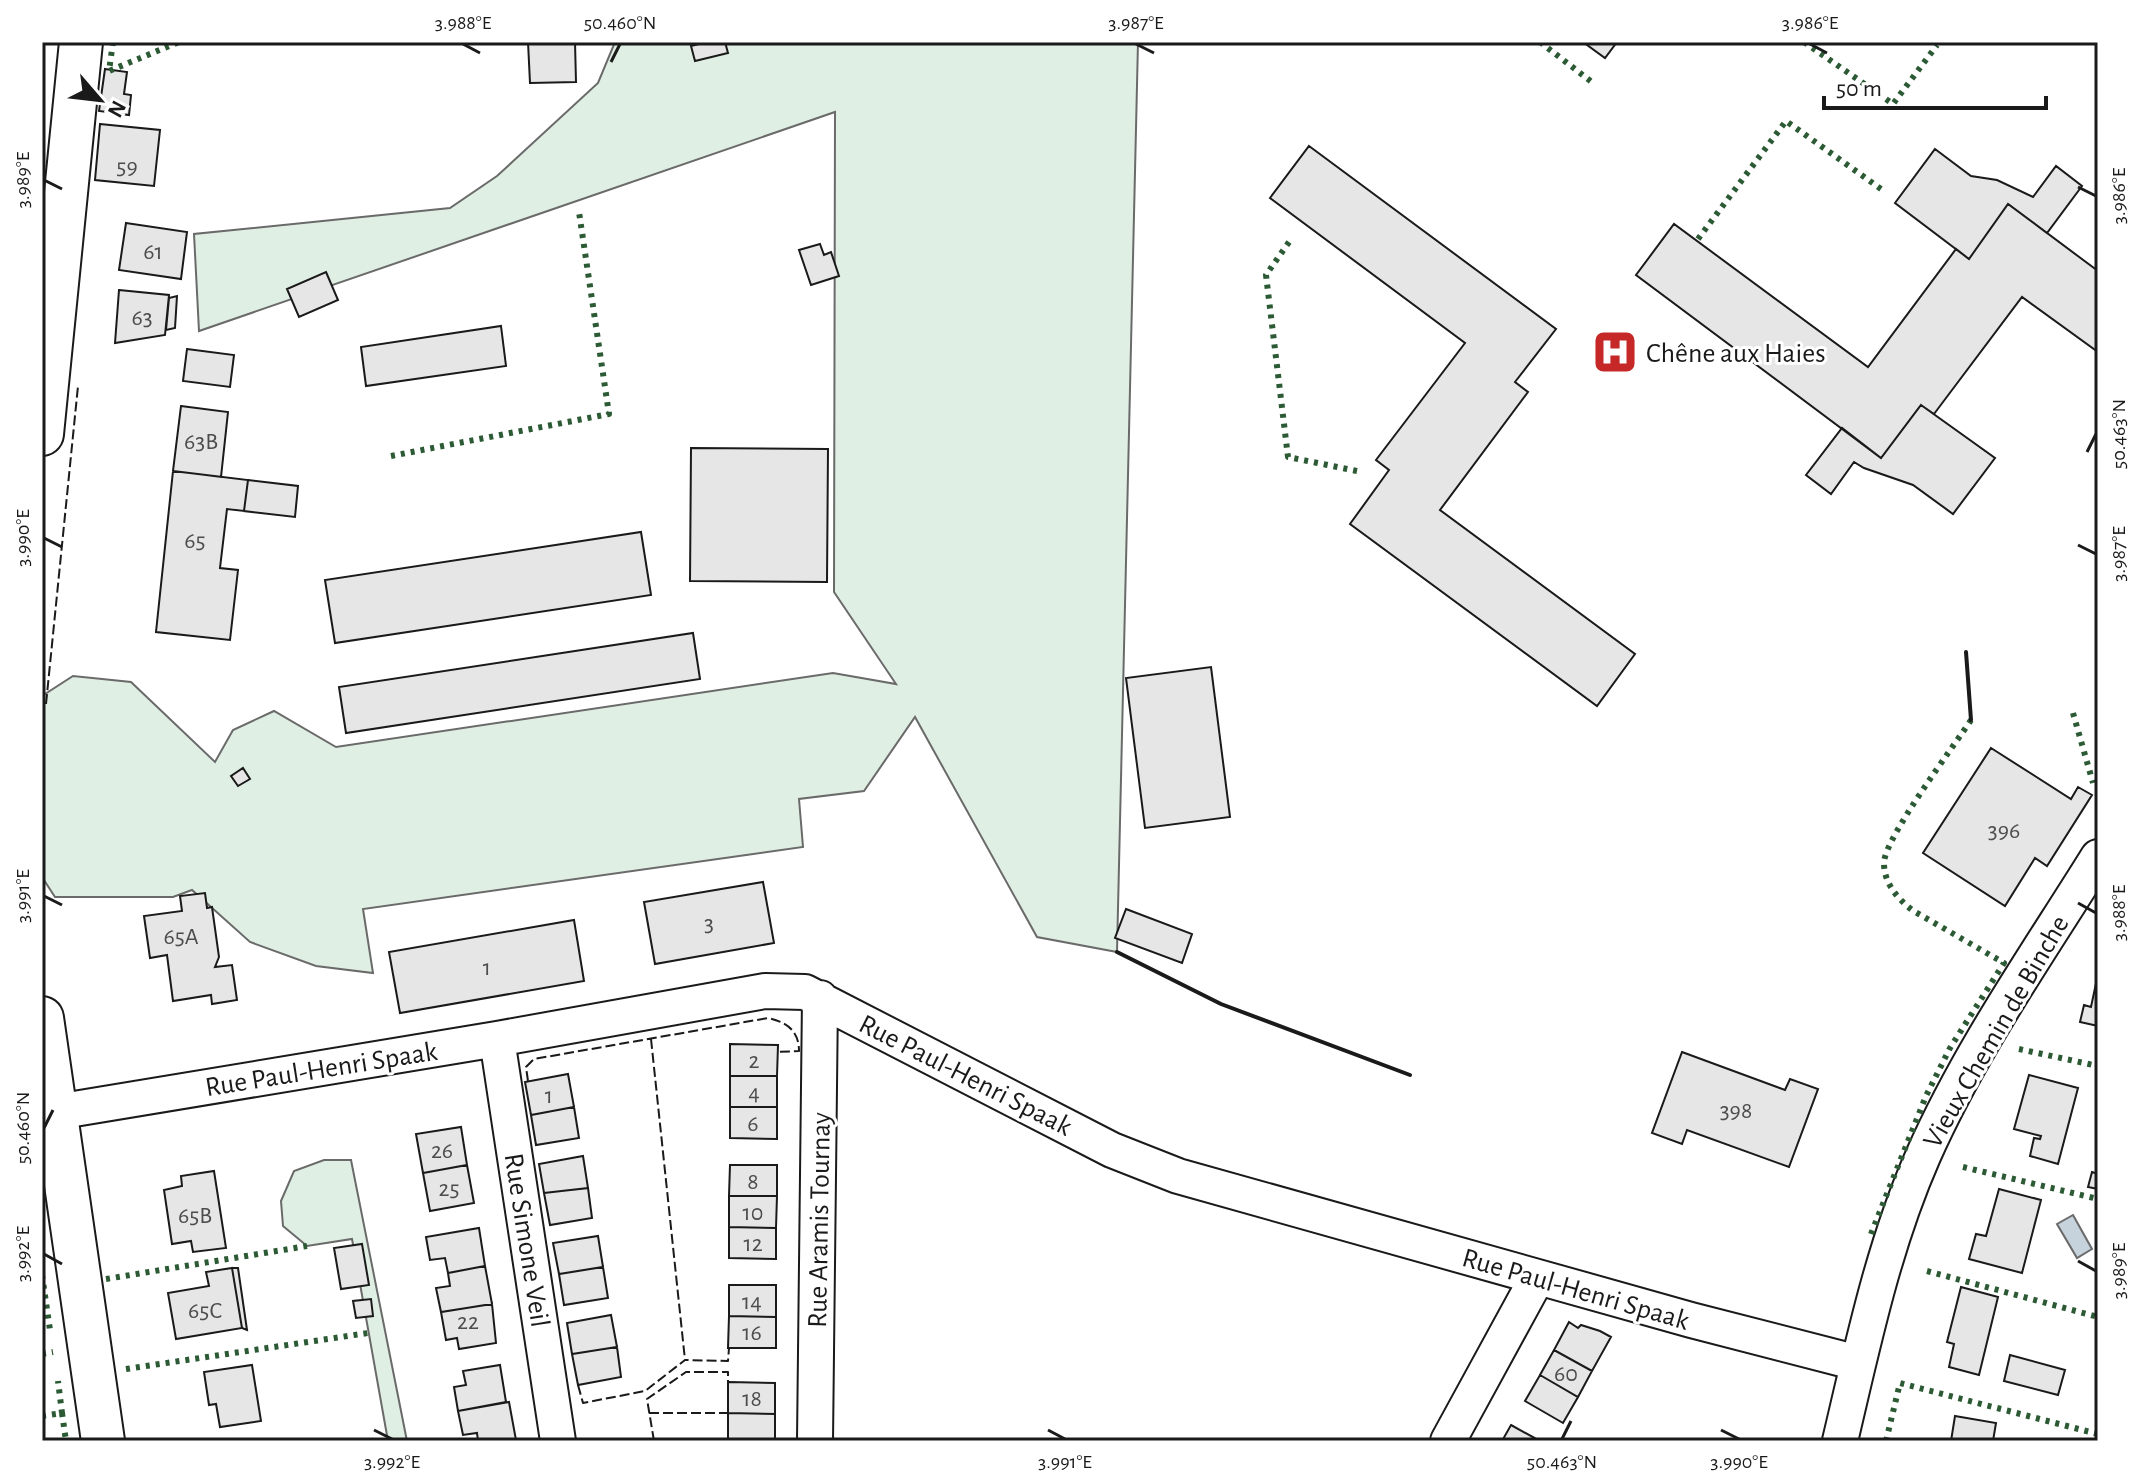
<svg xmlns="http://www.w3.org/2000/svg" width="2140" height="1483" font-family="'Alegreya Sans',sans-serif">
<rect width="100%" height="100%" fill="#fff"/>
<path fill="#e0efe3" stroke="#6a6a6a" stroke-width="2" d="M 615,42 L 1138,42 L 1117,952 L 1037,937 L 915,717 L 864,791 L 799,799 L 803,847 L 363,909 L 373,973 L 316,966 L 250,942 L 192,890 L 173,897 L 55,897 L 42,877 L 42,696 L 73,676 L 131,682 L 215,762 L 233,730 L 274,711 L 336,747 L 833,673 L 896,684 L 834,592 L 835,112 L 199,331 L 194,234 L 450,208 L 497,176 L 598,83 Z
M 324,1160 L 351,1160 L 407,1441 L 388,1441 L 352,1239 L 307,1246 L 283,1226 L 281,1201 L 294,1171 Z"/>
<path fill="#c6d2dc" stroke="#6a6a6a" stroke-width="2" d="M 2073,1215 L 2092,1249 L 2077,1258 L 2057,1224 Z"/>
<path fill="#e6e6e6" stroke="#1a1a1a" stroke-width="2" d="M 528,42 L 575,42 L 576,82 L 530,83 Z
M 707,42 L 725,42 L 728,53 L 695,61 L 691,46 Z
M 1583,42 L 1617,42 L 1605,58 Z
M 105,69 L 127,72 L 124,94 L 131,95 L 129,115 L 99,111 Z
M 100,124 L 160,130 L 154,186 L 95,180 Z
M 1309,146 L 1556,329 L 1515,382 L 1528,392 L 1440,510 L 1635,654 L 1597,706 L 1350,524 L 1389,470 L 1376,460 L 1465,343 L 1270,198 Z
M 1935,149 L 1971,176 L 1997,180 L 2033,197 L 2056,166 L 2082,186 L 2047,233 L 2008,204 L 1969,259 L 1895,203 Z
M 2008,204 L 2098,271 L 2098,352 L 2022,297 L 1934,414 L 1921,405 L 1881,458 L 1636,275 L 1674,224 L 1868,367 L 1956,249 L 1969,259 Z
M 126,223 L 187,232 L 181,279 L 119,270 Z
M 820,244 L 824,255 L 831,252 L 839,276 L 811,285 L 799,250 Z
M 326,272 L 338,300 L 299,317 L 287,289 Z
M 119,290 L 169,295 L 165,335 L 115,343 Z
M 177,296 L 175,328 L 166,330 L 169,298 Z
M 501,326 L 506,366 L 366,386 L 361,347 Z
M 187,349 L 234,355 L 230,387 L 183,381 Z
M 1921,405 L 1995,458 L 1953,514 L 1913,485 L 1864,468 L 1854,462 L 1831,494 L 1806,475 L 1842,428 L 1881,458 Z
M 181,406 L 228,412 L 221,477 L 173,471 Z
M 691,448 L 828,449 L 827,582 L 690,581 Z
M 173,471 L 248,480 L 244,511 L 227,509 L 220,568 L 238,570 L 230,640 L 156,632 Z
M 248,480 L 298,486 L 295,517 L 244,511 Z
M 641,532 L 651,595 L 335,643 L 325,580 Z
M 693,633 L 700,679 L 346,733 L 339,687 Z
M 1211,667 L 1230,817 L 1145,828 L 1126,678 Z
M 1991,748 L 2071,799 L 2078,787 L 2092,795 L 2047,866 L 2035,858 L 2005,906 L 1923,853 Z
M 243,768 L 250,779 L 238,786 L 231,776 Z
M 763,882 L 774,943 L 655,964 L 644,902 Z
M 205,893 L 207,908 L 212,907 L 219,957 L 215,967 L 232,965 L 237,1000 L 212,1004 L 211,995 L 173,1001 L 167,955 L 150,958 L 144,916 L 182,911 L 180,896 Z
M 1126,909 L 1192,934 L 1182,963 L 1115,938 Z
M 574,920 L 584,981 L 400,1013 L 389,952 Z
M 2098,974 L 2098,1026 L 2080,1022 L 2084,1005 L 2091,1007 Z
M 730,1044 L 778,1045 L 777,1076 L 730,1076 Z
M 1682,1052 L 1785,1090 L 1790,1079 L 1818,1089 L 1789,1167 L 1687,1130 L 1682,1144 L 1652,1133 Z
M 568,1074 L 574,1107 L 531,1115 L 525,1082 Z
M 2029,1075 L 2078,1088 L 2058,1164 L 2030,1156 L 2034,1138 L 2040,1139 L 2041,1136 L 2014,1129 Z
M 730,1076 L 777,1076 L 777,1107 L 730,1107 Z
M 574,1107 L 579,1138 L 536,1145 L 531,1115 Z
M 730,1107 L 777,1107 L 777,1139 L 730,1138 Z
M 461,1127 L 467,1165 L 423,1173 L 416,1134 Z
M 583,1156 L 588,1188 L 544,1193 L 539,1164 Z
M 467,1165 L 474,1203 L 430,1211 L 423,1173 Z
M 730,1165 L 777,1165 L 777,1196 L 729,1196 Z
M 214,1171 L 226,1248 L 193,1252 L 191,1241 L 172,1244 L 164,1190 L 182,1186 L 181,1176 Z
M 2092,1172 L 2098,1174 L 2098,1189 L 2088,1187 Z
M 588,1188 L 592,1218 L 550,1225 L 544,1193 Z
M 1999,1189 L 2041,1200 L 2022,1273 L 1969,1259 L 1976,1234 L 1986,1236 Z
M 729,1196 L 777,1196 L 776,1228 L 729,1227 Z
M 729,1227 L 776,1228 L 776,1259 L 729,1258 Z
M 479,1228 L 485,1266 L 448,1273 L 445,1258 L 430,1260 L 426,1237 Z
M 598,1236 L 603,1267 L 559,1274 L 553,1243 Z
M 362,1244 L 369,1285 L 341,1289 L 334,1248 Z
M 485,1266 L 492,1304 L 441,1312 L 436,1288 L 450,1286 L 448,1273 Z
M 603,1267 L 608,1298 L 564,1305 L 559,1274 Z
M 232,1268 L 242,1328 L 176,1339 L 168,1293 L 209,1286 L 206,1272 Z
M 232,1268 L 238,1268 L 247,1330 L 242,1328 Z
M 729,1285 L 776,1285 L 776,1317 L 729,1316 Z
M 1961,1287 L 1998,1297 L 1979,1375 L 1949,1367 L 1954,1344 L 1947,1342 Z
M 371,1299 L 373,1316 L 356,1318 L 353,1301 Z
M 492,1304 L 496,1343 L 459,1349 L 457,1338 L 446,1340 L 441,1312 Z
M 611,1315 L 617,1347 L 572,1354 L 567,1323 Z
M 729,1316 L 776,1317 L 776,1348 L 728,1348 Z
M 1569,1322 L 1578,1328 L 1581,1325 L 1600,1331 L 1611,1337 L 1592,1371 L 1554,1350 Z
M 617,1347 L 621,1377 L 578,1385 L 572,1354 Z
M 1554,1350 L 1592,1371 L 1578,1397 L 1540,1375 Z
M 2010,1355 L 2065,1370 L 2058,1395 L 2004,1381 Z
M 252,1365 L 261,1421 L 220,1427 L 216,1404 L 209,1405 L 204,1372 Z
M 500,1365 L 506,1402 L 458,1411 L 454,1387 L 466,1385 L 463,1371 Z
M 1540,1375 L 1578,1397 L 1563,1423 L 1525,1401 Z
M 728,1382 L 775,1383 L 775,1414 L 728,1413 Z
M 509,1402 L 516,1440 L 478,1441 L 477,1433 L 463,1435 L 458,1411 Z
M 728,1413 L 775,1414 L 775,1441 L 728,1441 Z
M 1955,1416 L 1996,1423 L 1993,1441 L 1951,1441 Z
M 1511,1425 L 1540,1441 L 1502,1441 Z"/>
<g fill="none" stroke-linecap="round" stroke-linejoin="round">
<g stroke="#1a1a1a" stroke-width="38">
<path id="minor" d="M 497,1039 L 558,1441
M 56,1112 L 497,1039 L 765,991 L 805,992 L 1112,1150 L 1178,1176 L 1691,1320 L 1858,1363
M 815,1441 L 820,998
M 1448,1441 L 1537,1278
M 1840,1441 C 1863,1344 1883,1247 1923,1156 C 1970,1050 2037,955 2098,857"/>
</g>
<g stroke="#1a1a1a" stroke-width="46">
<path id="major" d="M 42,434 L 81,42
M 42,1018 L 103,1441"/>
</g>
<use href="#minor" stroke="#fff" stroke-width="34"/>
<use href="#major" stroke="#fff" stroke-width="42"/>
<path stroke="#2b5a34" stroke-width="6" stroke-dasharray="4 6" stroke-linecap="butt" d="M 113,42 L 109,71 L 179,42
M 1540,42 L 1593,83
M 1804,42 L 1893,104 L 1937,45
M 1698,239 L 1786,121 L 1881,189
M 1289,242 L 1266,275 L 1288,457 L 1357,471
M 391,456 L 609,414 L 579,212
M 2073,713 L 2093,783
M 2019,1049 L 2098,1066
M 1963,1167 L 2098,1199
M 1871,1234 L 1926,1096 L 1950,1048 L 2004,963 L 1912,910 C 1897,898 1884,883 1884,863 C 1884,839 1954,746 1971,720
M 1927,1271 L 2098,1317
M 42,1275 L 50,1330
M 106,1279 L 307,1246
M 42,1354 L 53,1352
M 126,1369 L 368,1333
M 62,1413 L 66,1441
M 42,1416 L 62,1413 L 58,1381
M 1886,1441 L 1900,1383 L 2098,1434"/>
<path stroke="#1a1a1a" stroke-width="2" stroke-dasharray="10 4" stroke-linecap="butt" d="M 46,704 L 78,386
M 651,1039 L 685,1360
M 528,1081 L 526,1067 L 534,1059 L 768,1018 C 787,1022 799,1031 799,1051 L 777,1052
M 578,1385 L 583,1403 L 645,1391 L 685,1360 L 728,1361 L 729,1348
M 649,1413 L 728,1413
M 654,1441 L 647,1399 L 686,1372 L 728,1372 L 728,1383"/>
<path stroke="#1a1a1a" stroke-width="4" d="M 1966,652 L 1971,720
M 1117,952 L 1221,1004 L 1410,1075"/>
</g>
<path fill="none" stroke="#1a1a1a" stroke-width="3" d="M 463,44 L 480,53M 1136,44 L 1154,53M 1810,44 L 1827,53M 611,62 L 620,44M 44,180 L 62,189M 2078,187 L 2096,196M 2087,452 L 2096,434M 44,538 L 62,547M 2078,545 L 2096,554M 44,896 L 62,905M 2078,903 L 2096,913M 44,1128 L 53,1110M 44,1254 L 62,1264M 2078,1261 L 2096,1271M 374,1430 L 392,1439M 1048,1430 L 1065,1439M 1721,1430 L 1739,1439M 1562,1439 L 1571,1421"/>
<defs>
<g id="hospital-square" transform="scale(2.3)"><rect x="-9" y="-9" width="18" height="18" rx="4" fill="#c62828" stroke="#fff"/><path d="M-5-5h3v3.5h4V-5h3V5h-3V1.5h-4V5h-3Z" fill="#fff"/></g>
</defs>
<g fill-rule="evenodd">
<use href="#hospital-square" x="1615" y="352"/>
</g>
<g text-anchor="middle" stroke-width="6" stroke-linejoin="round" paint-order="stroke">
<g font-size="24" fill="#4d4d4d">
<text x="127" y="174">59</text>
<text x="153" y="259">61</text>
<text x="142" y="325">63</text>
<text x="201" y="449">63B</text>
<text x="195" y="548">65</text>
<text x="2004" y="838">396</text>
<text x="709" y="931">3</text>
<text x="181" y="944">65A</text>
<text x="487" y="975">1</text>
<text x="754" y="1068">2</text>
<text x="754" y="1100">4</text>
<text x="549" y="1103">1</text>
<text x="1736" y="1118">398</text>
<text x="753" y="1131">6</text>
<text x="442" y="1158">26</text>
<text x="753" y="1189">8</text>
<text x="449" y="1196">25</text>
<text x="753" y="1220">10</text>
<text x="195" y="1223">65B</text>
<text x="753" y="1251">12</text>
<text x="752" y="1309">14</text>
<text x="205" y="1318">65C</text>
<text x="468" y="1329">22</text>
<text x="752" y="1340">16</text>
<text x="1566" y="1381">60</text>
<text x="752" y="1406">18</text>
</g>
<g font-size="28" fill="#1a1a1a" stroke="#fff" text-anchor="start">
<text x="1646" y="362">Chêne aux Haies</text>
</g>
<g font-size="28" fill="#1a1a1a" stroke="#fff">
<text transform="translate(1995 1031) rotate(-60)" y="10">Vieux Chemin de Binche</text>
<text transform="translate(321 1068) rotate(-9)" y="10">Rue Paul-Henri Spaak</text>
<text transform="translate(966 1074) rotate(27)" y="10">Rue Paul-Henri Spaak</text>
<text transform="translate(818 1220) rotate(-89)" y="10">Rue Aramis Tournay</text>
<text transform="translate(528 1240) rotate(81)" y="10">Rue Simone Veil</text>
<text transform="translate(1576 1288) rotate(16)" y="10">Rue Paul-Henri Spaak</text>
</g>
</g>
<rect width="2140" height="1483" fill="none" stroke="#ffffff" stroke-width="88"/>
<g transform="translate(100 100) rotate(118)" stroke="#ffffff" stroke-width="6" paint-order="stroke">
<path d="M0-6L14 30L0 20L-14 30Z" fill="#1a1a1a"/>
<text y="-12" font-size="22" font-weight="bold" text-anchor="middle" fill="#1a1a1a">N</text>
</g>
<path d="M1824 96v12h222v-12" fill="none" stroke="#1a1a1a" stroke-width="4"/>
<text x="1836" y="96" font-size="24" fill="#1a1a1a" stroke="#ffffff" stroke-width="6" paint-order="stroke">50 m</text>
<rect x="44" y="44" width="2052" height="1395" fill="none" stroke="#1a1a1a" stroke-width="3"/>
<g font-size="20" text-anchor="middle" fill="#1a1a1a">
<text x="463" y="29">3.988°E</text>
<text x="620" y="29">50.460°N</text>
<text x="1136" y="29">3.987°E</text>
<text x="1810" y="29">3.986°E</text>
<text transform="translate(22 180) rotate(-90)" y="7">3.989°E</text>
<text transform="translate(2118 196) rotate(-90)" y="7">3.986°E</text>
<text transform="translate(2118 434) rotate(-90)" y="7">50.463°N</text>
<text transform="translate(22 538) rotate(-90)" y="7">3.990°E</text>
<text transform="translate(2118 554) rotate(-90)" y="7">3.987°E</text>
<text transform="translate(22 896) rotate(-90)" y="7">3.991°E</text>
<text transform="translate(2118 913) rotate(-90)" y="7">3.988°E</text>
<text transform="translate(22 1128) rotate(-90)" y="7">50.460°N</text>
<text transform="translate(22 1254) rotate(-90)" y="7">3.992°E</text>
<text transform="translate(2118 1271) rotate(-90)" y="7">3.989°E</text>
<text x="392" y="1468">3.992°E</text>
<text x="1065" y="1468">3.991°E</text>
<text x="1562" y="1468">50.463°N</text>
<text x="1739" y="1468">3.990°E</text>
</g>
</svg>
